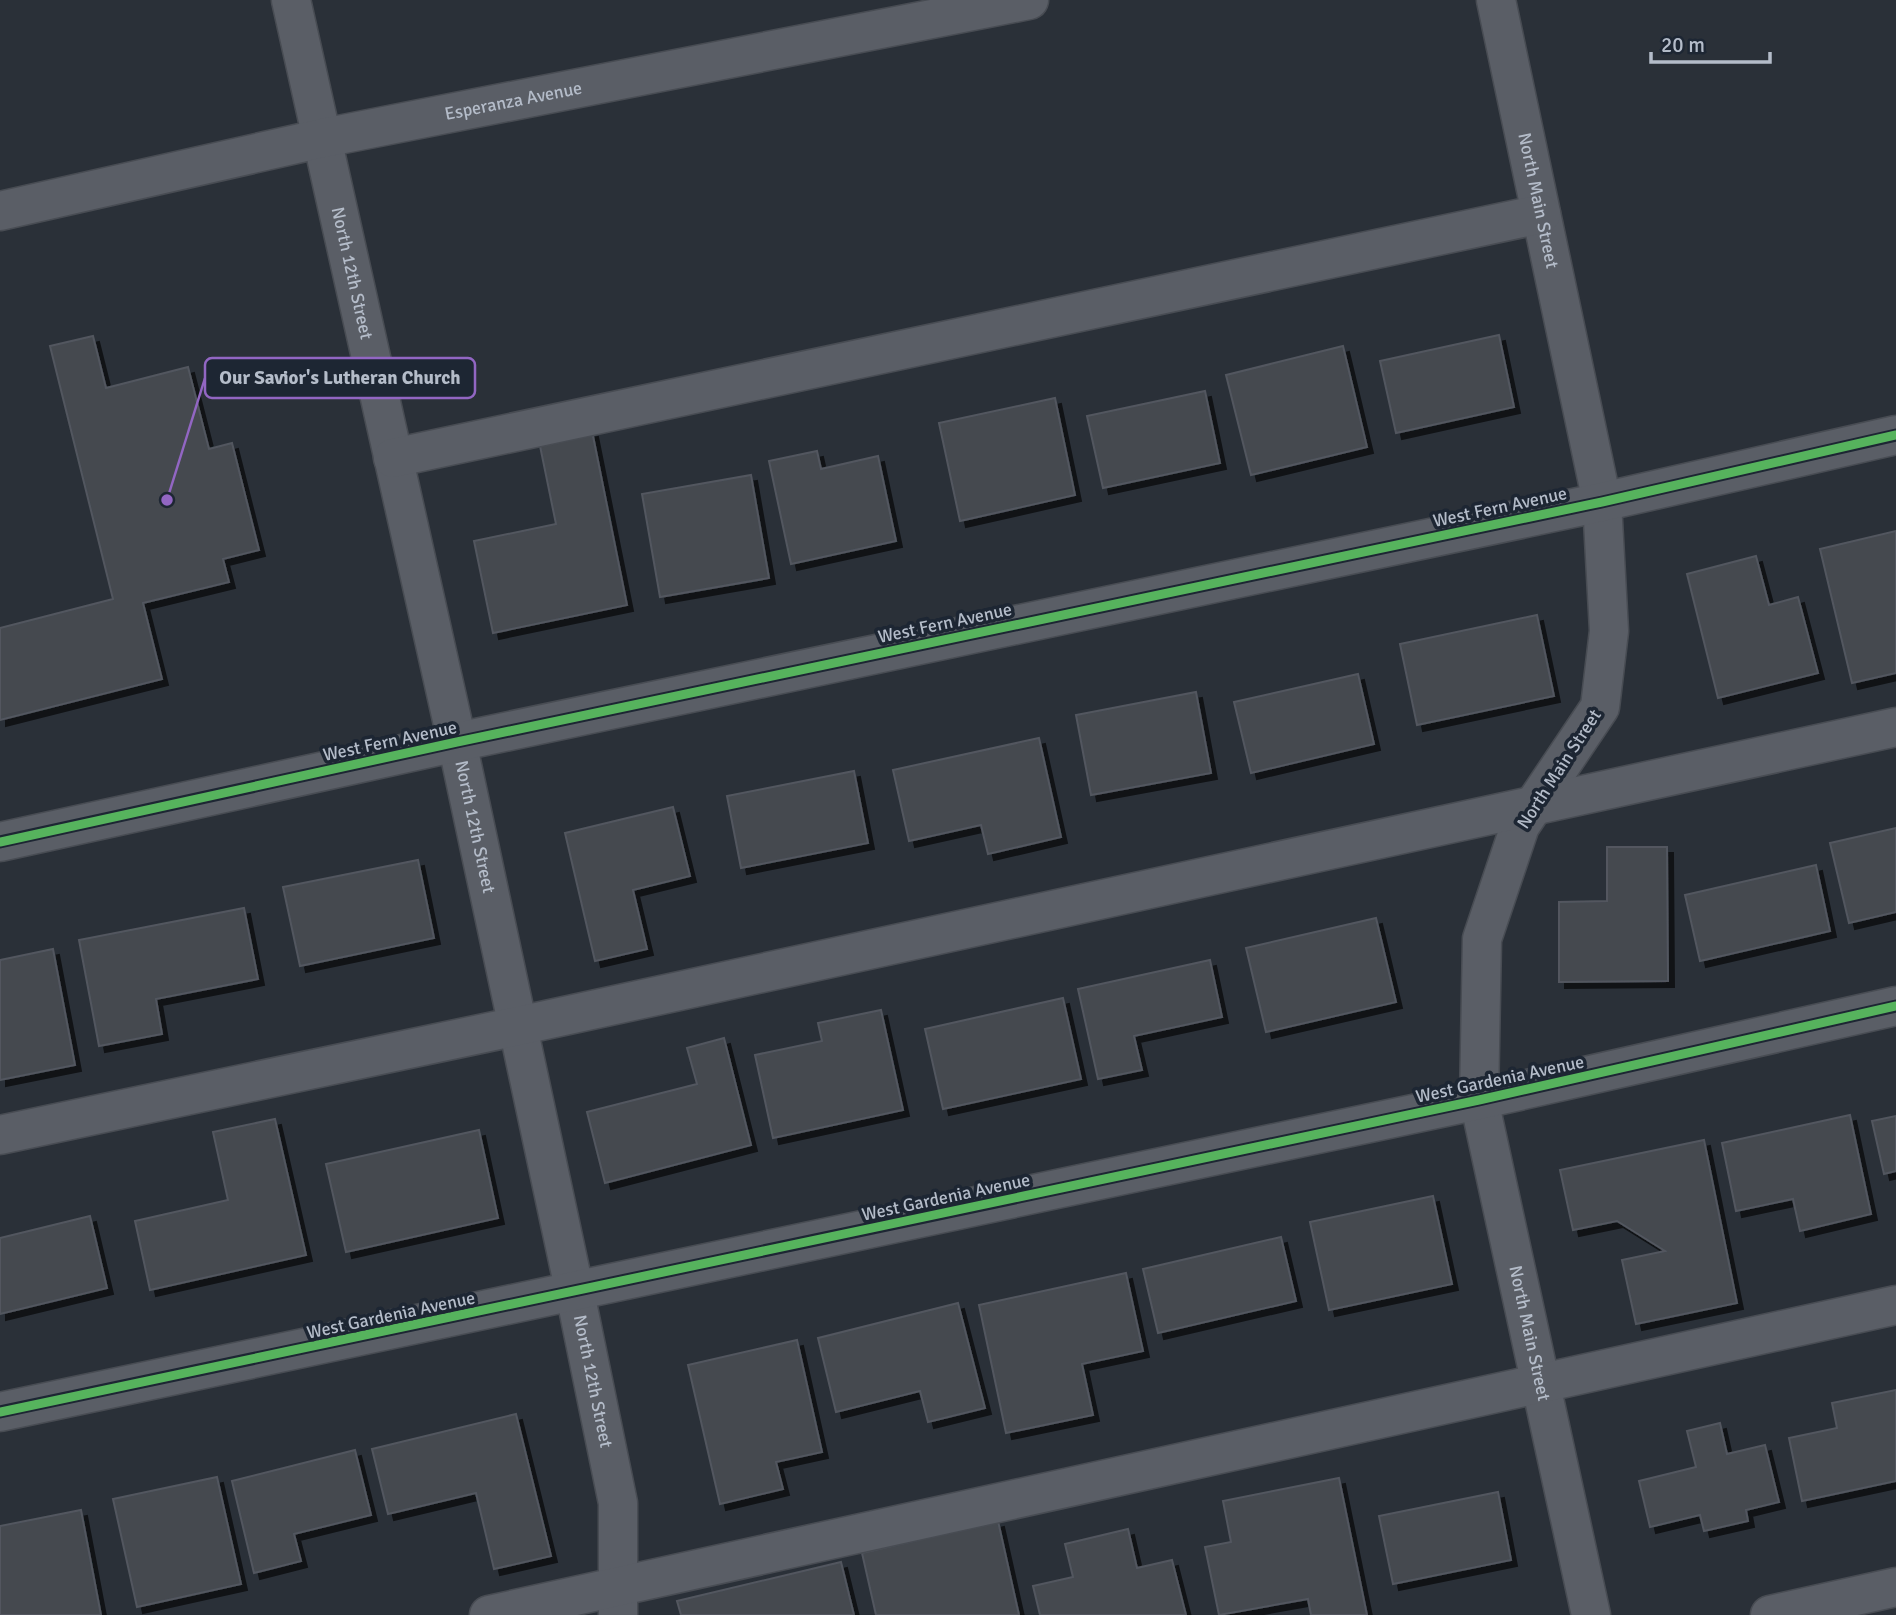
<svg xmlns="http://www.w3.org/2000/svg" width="1896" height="1615" font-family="Signika,sans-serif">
<defs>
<filter id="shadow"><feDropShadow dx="6" dy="6" stdDeviation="0" flood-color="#0009"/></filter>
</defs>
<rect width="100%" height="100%" fill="#2a3038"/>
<path fill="#444950" stroke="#52575f" stroke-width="2" filter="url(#shadow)" d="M 1499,335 L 1514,407 L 1396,433 L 1380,361 Z
M 93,336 L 106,388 L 188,367 L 209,449 L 232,443 L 259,550 L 223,559 L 229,582 L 143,603 L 162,679 L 0,720 L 0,628 L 113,599 L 50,346 Z
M 1343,346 L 1367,447 L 1251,475 L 1226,375 Z
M 1205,391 L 1220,463 L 1103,488 L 1087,416 Z
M 1055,398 L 1075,495 L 960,521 L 939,423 Z
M 592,431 L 627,605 L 493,633 L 474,541 L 556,524 L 539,441 Z
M 817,451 L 821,469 L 878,456 L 896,541 L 791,564 L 769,461 Z
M 751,475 L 769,578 L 660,597 L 642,494 Z
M 1896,531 L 1896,673 L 1852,683 L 1820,549 Z
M 1756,556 L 1769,605 L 1798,597 L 1818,673 L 1718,698 L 1687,574 Z
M 1537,615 L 1554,696 L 1417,725 L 1400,644 Z
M 1358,674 L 1374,744 L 1251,773 L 1234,702 Z
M 1196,692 L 1211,773 L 1091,795 L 1076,715 Z
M 1039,738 L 1061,837 L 988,854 L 981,825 L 909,841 L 893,770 Z
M 854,771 L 868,843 L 741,868 L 727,796 Z
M 673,807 L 690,876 L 633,890 L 647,949 L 595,961 L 565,833 Z
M 1896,828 L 1896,912 L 1849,923 L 1830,843 Z
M 1607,847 L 1667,847 L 1668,981 L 1559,982 L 1559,902 L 1607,901 Z
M 418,860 L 434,938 L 300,966 L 283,887 Z
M 1816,865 L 1830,931 L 1700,961 L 1685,895 Z
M 244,908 L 258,979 L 156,999 L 162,1034 L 99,1046 L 79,940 Z
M 1376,918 L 1396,1002 L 1266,1032 L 1246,948 Z
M 53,949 L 75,1065 L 0,1080 L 0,960 Z
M 1210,960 L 1222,1017 L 1134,1036 L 1142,1070 L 1098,1079 L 1078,989 Z
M 1063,998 L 1081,1079 L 943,1109 L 925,1029 Z
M 881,1010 L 903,1110 L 773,1138 L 755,1055 L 822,1041 L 818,1023 Z
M 724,1038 L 751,1145 L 605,1183 L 587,1112 L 697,1084 L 687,1048 Z
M 1850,1115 L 1871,1214 L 1800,1231 L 1793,1199 L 1736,1211 L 1722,1143 Z
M 1896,1116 L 1896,1171 L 1884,1174 L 1872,1121 Z
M 275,1119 L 306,1255 L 150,1290 L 135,1221 L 228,1200 L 213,1132 Z
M 479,1130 L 498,1218 L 346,1252 L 326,1164 Z
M 1704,1140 L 1737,1303 L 1636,1324 L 1622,1260 L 1665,1251 L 1617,1221 L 1573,1230 L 1560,1170 Z
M 1433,1196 L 1452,1284 L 1329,1310 L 1310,1222 Z
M 90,1216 L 107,1288 L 0,1314 L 0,1238 Z
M 1281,1237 L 1296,1301 L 1158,1333 L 1143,1269 Z
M 1126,1273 L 1143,1351 L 1082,1364 L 1093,1415 L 1006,1433 L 979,1305 Z
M 958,1303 L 985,1408 L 928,1422 L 920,1391 L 836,1412 L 818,1338 Z
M 797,1340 L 822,1452 L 776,1462 L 783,1489 L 720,1504 L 688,1365 Z
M 1896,1390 L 1896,1481 L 1802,1501 L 1789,1438 L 1837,1428 L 1832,1403 Z
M 516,1414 L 551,1556 L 494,1569 L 476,1493 L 388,1514 L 372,1449 Z
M 1720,1423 L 1727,1454 L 1765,1445 L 1779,1502 L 1746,1510 L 1748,1521 L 1704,1531 L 1700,1515 L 1650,1527 L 1639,1481 L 1696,1467 L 1687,1431 Z
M 355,1450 L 371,1515 L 294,1534 L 301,1561 L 254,1573 L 232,1481 Z
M 217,1477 L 241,1584 L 137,1607 L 113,1499 Z
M 1339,1478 L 1367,1615 L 1311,1615 L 1308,1599 L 1219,1615 L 1205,1547 L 1231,1542 L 1223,1501 Z
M 1498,1492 L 1511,1560 L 1393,1584 L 1379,1516 Z
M 81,1510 L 101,1615 L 0,1615 L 0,1526 Z
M 998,1521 L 1019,1615 L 876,1615 L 862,1553 Z
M 1128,1529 L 1137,1568 L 1172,1560 L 1186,1615 L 1040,1615 L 1033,1586 L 1073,1577 L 1065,1544 Z
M 841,1562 L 854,1615 L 681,1615 L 677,1601 Z"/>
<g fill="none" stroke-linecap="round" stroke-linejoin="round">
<g stroke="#484c53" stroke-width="41">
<g id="minor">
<path id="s1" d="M 291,0 L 457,742 L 575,1293 L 618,1503 L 618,1615"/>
<path id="s2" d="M 1496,0 L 1602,502 L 1609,631 L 1600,707 L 1520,826 L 1482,939 L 1479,1100 L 1591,1615"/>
<path id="s3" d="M 0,211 L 323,138 L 1029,0"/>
<path d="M 393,458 L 1541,214"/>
<path d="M 0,842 L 457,742 L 1602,502 L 1896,435"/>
<path d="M 0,1135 L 518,1026 L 1896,727"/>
<path d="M 0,1412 L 1479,1100 L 1896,1006"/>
<path d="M 489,1615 L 1896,1305"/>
<path d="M 1770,1615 L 1896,1587"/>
</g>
</g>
<use href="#minor" stroke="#5a5e66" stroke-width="38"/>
<g stroke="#1d2633" stroke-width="13">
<path id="cycleway" d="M 0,842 L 457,742 L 1602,502 L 1896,435
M 0,1412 L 1479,1100 L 1896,1006"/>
</g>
<use href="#cycleway" stroke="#56b35d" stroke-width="9"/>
</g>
<g text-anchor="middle" stroke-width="7" stroke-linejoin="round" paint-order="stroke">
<g font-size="18" fill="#b4bcc9" stroke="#1d2633">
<text dy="6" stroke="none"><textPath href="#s3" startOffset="525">Esperanza Avenue</textPath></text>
<text dy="6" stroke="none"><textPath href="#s2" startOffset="205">North Main Street</textPath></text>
<text dy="6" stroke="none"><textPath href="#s1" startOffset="280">North 12th Street</textPath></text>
<text transform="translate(1500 507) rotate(-12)" y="6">West Fern Avenue</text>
<text transform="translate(945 623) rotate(-12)" y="6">West Fern Avenue</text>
<text transform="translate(390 741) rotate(-12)" y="6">West Fern Avenue</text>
<text transform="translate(1559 769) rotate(-57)" y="6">North Main Street</text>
<text dy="6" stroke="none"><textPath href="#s1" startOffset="847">North 12th Street</textPath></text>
<text transform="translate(1500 1079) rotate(-12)" y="6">West Gardenia Avenue</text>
<text transform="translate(946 1197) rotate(-12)" y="6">West Gardenia Avenue</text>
<text transform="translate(391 1315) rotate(-12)" y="6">West Gardenia Avenue</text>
<text dy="6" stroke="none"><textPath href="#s2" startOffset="1381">North Main Street</textPath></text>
<text dy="6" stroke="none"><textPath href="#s1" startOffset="1414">North 12th Street</textPath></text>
</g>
</g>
<path fill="none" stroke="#9266c3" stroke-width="2.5" d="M167 500L205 378"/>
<circle fill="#9266c3" stroke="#1d2633" stroke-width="2.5" cx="167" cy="500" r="7"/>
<rect fill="#1d2633" stroke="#9266c3" stroke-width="2.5" x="205" y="358" width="270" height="40" rx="7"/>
<g font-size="19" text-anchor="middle" font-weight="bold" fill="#b4bcc9">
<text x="340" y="384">Our Savior's Lutheran Church</text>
</g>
<path d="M1651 52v10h119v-10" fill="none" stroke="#b4bcc9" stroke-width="3.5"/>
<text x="1661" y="52" font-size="21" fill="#b4bcc9" stroke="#1d2633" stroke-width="5" paint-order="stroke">20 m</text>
</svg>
